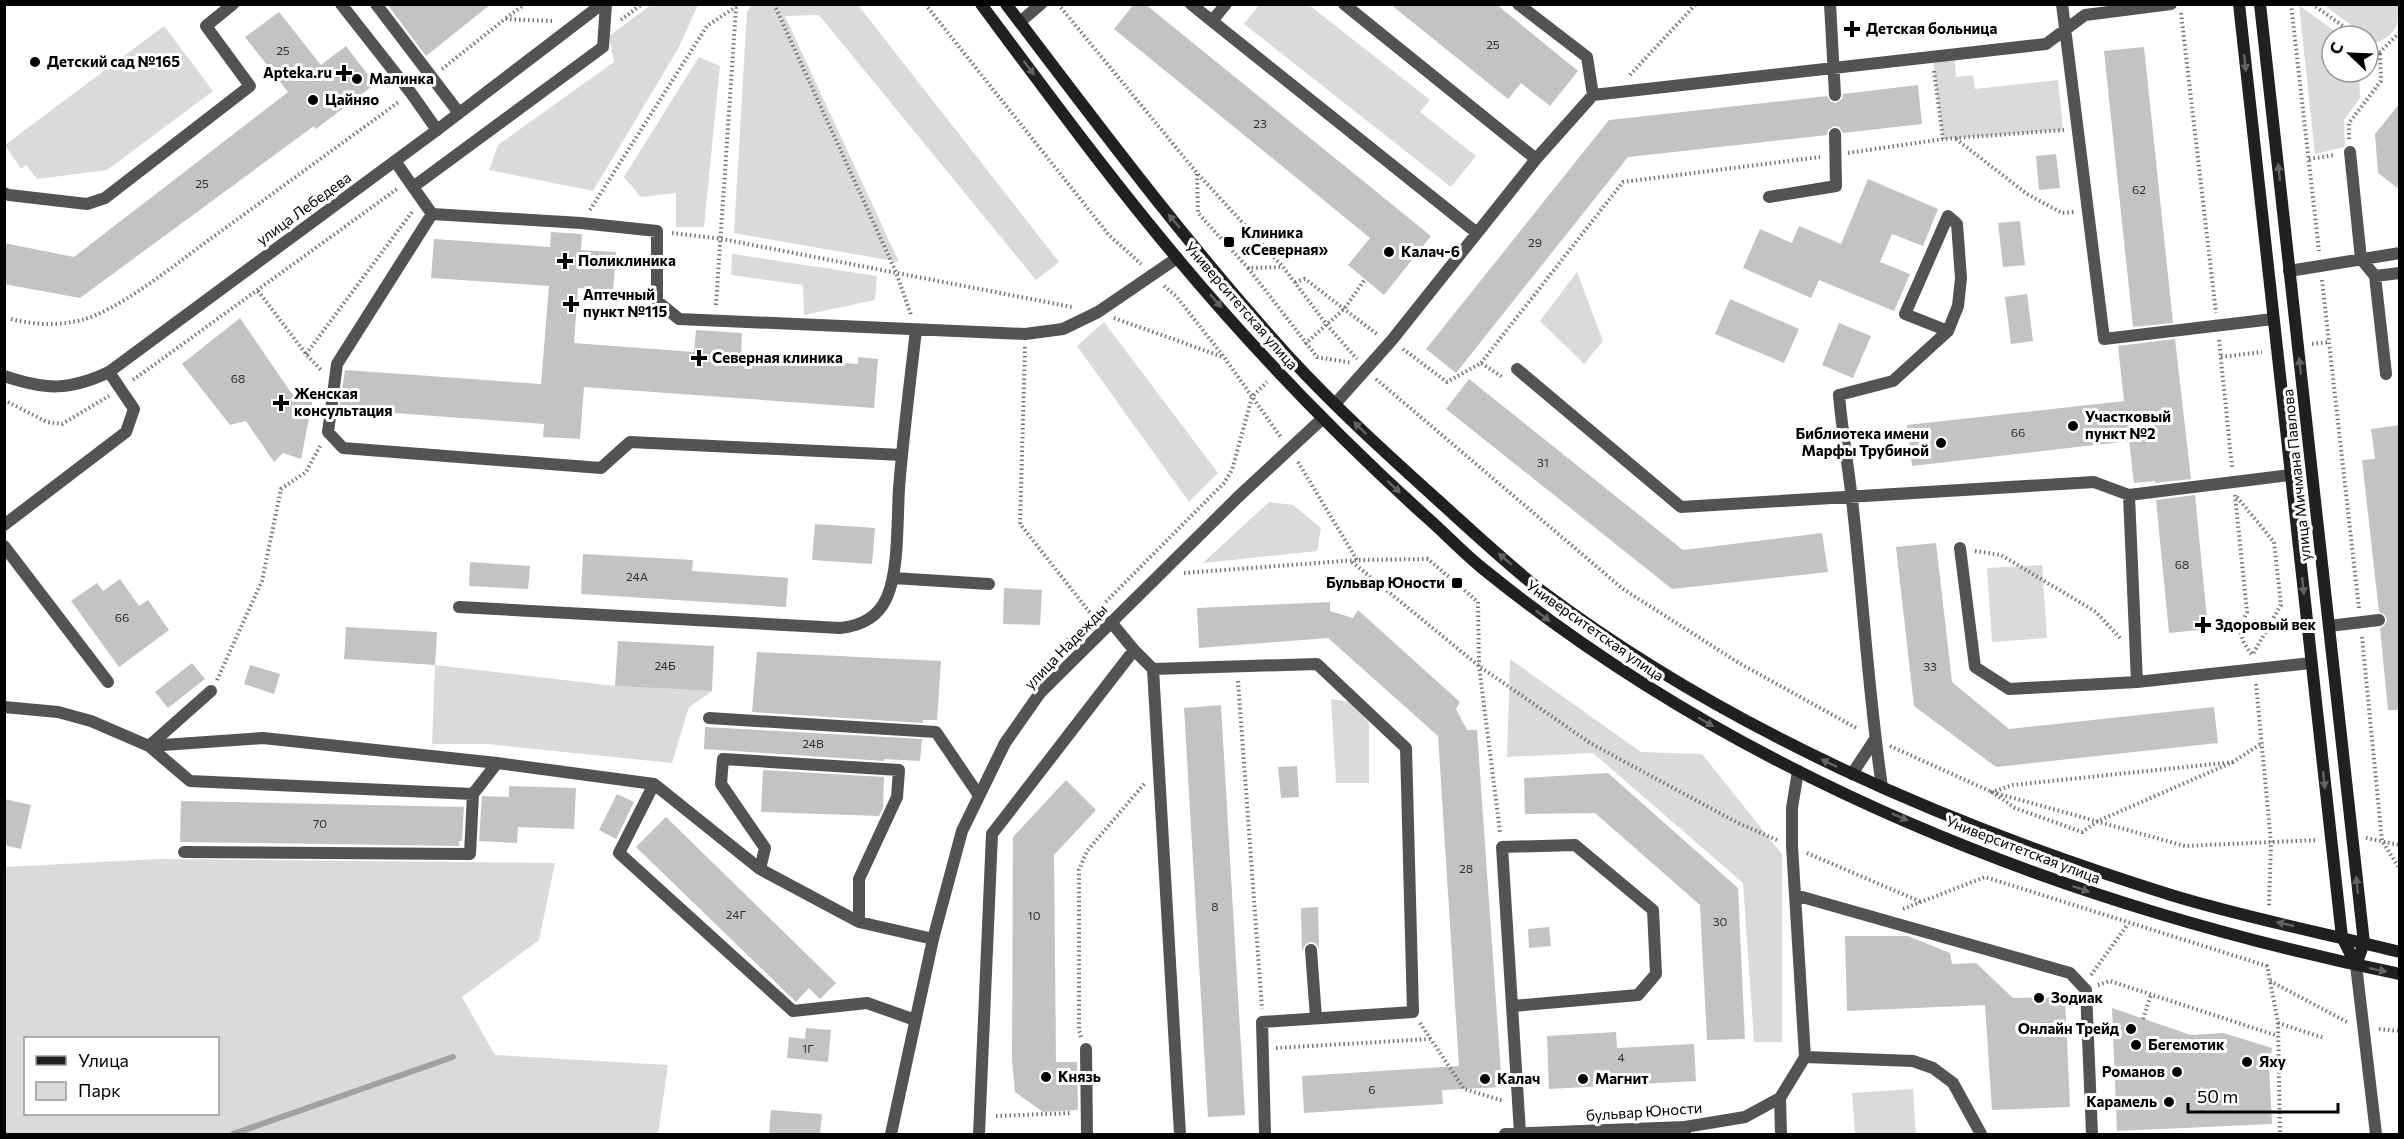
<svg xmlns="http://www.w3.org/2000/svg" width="2404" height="1139" font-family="Commissioner,sans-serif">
<rect width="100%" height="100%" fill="#fff"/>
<path fill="#dadada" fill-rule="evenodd" d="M 753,4 L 858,5 L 1059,262 L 1036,280 L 819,15 L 785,16 L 899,262 L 734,233 L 747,11 Z
M 651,5 L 698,5 L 678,49 L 593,191 L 489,170 L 498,145 L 614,62 L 609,36 Z
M 1259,5 L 1309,5 L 1430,100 L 1420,112 L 1476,156 L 1451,187 L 1244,24 Z
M 2299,5 L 2341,36 L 2332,36 L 2332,72 L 2359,72 L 2360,98 L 2344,120 L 2345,147 L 2315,154 Z
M 2324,5 L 2399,5 C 2400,26 2395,35 2375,43 Z
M 164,26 L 213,91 L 107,170 L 37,179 L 26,165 L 21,169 L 5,145 Z
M 699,57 L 720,66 L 704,227 L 676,227 L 676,193 L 641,197 L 624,177 Z
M 1955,60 L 1956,77 L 1973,75 L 1975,89 L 2058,80 L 2063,130 L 1943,139 L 1933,62 Z
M 732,254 L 877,276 L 875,300 L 804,315 L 803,285 L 731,275 Z
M 1577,272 L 1603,341 L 1584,364 L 1540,321 Z
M 1104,322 L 1218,473 L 1189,502 L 1077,346 Z
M 1269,502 L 1293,505 L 1321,528 L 1317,551 L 1203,563 Z
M 2042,565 L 2047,638 L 1992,642 L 1987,568 Z
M 1510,659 L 1641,752 L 1702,754 L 1782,854 L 1782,1042 L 1754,1042 L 1743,883 L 1593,753 L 1507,757 Z
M 435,665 L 615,686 L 712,691 L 689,707 L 672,763 L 487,744 L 432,744 Z
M 1331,699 L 1352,702 L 1369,723 L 1369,783 L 1336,783 Z
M 159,859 L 555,863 L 539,940 L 462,997 L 495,1055 L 668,1065 L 658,1134 L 5,1134 L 5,867 ZM 26,1038 L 218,1038 L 218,1114 L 26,1114 Z
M 1913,1089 L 1916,1134 L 1855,1134 L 1852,1093 Z"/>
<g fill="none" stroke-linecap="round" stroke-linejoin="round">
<path stroke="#a1a1a1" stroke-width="6" d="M 233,1134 L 453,1057"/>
</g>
<path fill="#c3c3c3" d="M 387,4 L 491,4 L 426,56 Z
M 1134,4 L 1145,4 L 1431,236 L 1384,295 L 1348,265 L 1370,238 L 1114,29 Z
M 1390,4 L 1496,4 L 1578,71 L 1550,106 L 1521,83 L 1508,99 Z
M 279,12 L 321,65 L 346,46 L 375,84 L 316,129 L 314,126 L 80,298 L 4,284 L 4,243 L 74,257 L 288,92 L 245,37 Z
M 2144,47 L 2173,323 L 2133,327 L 2104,51 Z
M 1918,85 L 1922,124 L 1843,133 L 1839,127 L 1834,126 L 1828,130 L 1827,135 L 1628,157 L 1456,373 L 1426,349 L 1609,120 L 1827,96 L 1831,102 L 1836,103 L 1842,99 L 1843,94 Z
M 2400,103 L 2400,190 L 2378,173 L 2375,134 Z
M 2056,154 L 2060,188 L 2039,190 L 2036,156 Z
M 1868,179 L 1938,209 L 1923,246 L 1892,234 L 1880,262 L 1910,274 L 1894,311 L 1819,280 L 1811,298 L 1743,268 L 1760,229 L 1792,243 L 1799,226 L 1841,244 Z
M 2020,221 L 2025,265 L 2003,267 L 1998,223 Z
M 551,232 L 582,234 L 581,250 L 616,252 L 613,291 L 578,288 L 574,343 L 694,352 L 696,330 L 742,333 L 741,355 L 858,364 L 858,357 L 878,359 L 874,408 L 584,387 L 580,439 L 543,437 L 544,424 L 339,409 L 345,370 L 541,384 L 549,286 L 431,278 L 434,239 L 550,247 Z
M 2027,294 L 2033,341 L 2011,344 L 2005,297 Z
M 1730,299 L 1799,329 L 1784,363 L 1715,334 Z
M 240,318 L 292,394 L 313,398 L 301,459 L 283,453 L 274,462 L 246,421 L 230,425 L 182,364 Z
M 1839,323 L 1871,336 L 1853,378 L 1822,365 Z
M 2175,339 L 2191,479 L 2155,483 L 2155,481 L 2134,483 L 2129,441 L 1912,466 L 1907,425 L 2124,401 L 2118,346 Z
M 1469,379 L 1683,550 L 1822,533 L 1828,572 L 1672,589 L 1446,409 Z
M 2400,425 L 2400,710 L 2388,710 L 2380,628 L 2384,626 L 2387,620 L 2385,615 L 2379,612 L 2362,460 L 2375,459 L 2371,429 Z
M 2195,495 L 2208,629 L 2169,633 L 2156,500 Z
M 815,524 L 875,528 L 872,564 L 812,560 Z
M 1936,543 L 1952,682 L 2009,729 L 2214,707 L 2218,743 L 1996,767 L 1914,706 L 1896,547 Z
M 583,554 L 693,560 L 692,571 L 788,578 L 786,607 L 581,594 Z
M 470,562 L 530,566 L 528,589 L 469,586 Z
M 120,579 L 139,606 L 148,600 L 169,630 L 119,667 L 71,601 L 97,583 L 103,591 Z
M 1004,588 L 1042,590 L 1040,625 L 1003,624 Z
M 1330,602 L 1330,611 L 1353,618 L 1358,610 L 1460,702 L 1456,709 L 1467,730 L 1477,730 L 1502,1087 L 1442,1090 L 1443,1104 L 1304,1113 L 1302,1076 L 1459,1066 L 1438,736 L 1328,638 L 1199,648 L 1197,608 Z
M 346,627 L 437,632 L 435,665 L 344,659 Z
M 618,641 L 714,646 L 712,691 L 615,686 Z
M 757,652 L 941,661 L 937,720 L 923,720 L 923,723 L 752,712 Z
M 192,663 L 205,679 L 168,708 L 155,692 Z
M 250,665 L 280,674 L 274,694 L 244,684 Z
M 1221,705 L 1245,1115 L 1208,1117 L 1184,708 Z
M 705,727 L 922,739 L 920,761 L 884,759 L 884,761 L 704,749 Z
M 1297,766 L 1299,797 L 1281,798 L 1278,767 Z
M 763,770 L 884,777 L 883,808 L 879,816 L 761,812 Z
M 1608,773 L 1738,888 L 1745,1039 L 1707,1040 L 1700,905 L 1595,813 L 1525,814 L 1524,778 Z
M 1066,780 L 1096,810 L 1054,855 L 1056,1062 L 1077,1062 L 1078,1110 L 1043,1112 L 1015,1092 L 1012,1060 L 1013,837 Z
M 509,786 L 576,788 L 574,829 L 518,827 L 517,843 L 479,841 L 482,796 L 509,797 Z
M 617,794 L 634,802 L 616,839 L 599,830 Z
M 4,799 L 31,805 L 21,849 L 4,845 Z
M 181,801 L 464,807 L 462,841 L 459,841 L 459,846 L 180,842 Z
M 666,817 L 836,983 L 820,999 L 809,988 L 796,1002 L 636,847 Z
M 1318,907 L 1319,948 L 1315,943 L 1310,942 L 1306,944 L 1302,951 L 1301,908 Z
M 1549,927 L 1551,946 L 1529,948 L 1528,929 Z
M 1845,936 L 1908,936 L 1950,953 L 1952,964 L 1976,963 L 2013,998 L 2065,997 L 2070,1107 L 1992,1110 L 1985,1005 L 1847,1011 Z
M 2112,1008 L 2191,1035 L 2223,1033 L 2272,1048 L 2269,1065 L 2272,1124 L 2117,1131 Z
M 806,1028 L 831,1030 L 828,1062 L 787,1058 L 789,1037 L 805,1039 Z
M 1616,1032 L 1617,1048 L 1694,1044 L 1696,1081 L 1549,1089 L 1547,1036 Z
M 771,1110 L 822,1114 L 820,1134 L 769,1134 Z"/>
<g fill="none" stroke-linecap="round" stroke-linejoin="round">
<path stroke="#757575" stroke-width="4" stroke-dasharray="1.5 3" stroke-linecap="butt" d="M 774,4 L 896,272 L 911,315
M 925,4 L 1109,235 L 1141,264
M 1058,4 L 1197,173 L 1283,267 L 1327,325 L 1357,359
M 2291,4 L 2319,251
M 2312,4 L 2357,36
M 2181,13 L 2216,313
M 506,18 L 525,4
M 621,20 L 642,4
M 2368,44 L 2380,52 L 2400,32
M 442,69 L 505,19 L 552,21
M 1934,71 L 1943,139
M 1630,75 L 1696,4
M 1956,139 L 2027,194 L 2062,213 L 2074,212
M 2349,139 L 2349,123 L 2381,81 L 2380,52
M 1848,153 L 1943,139 L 2064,130
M 2309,159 L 2335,155
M 1197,174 L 1198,213 L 1248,268 L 1283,267
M 590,210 L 707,26 L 740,4
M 672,233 L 722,239 L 1072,307
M 1248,268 L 1317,357 L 1352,363
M 2322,280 L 2359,609
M 1295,282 L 1305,279 L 1378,335
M 1164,286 L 1176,296 L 1224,357 L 1282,439
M 258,291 L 306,354 L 321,370
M 716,305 L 736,8
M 1114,318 L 1223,357
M 11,319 C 35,325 57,326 82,320 C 118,310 171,268 202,245 C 268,197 334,149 400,101
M 2219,340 L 2232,467
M 1305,344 L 1345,308 L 1365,279
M 2312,344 L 2329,342
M 1025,347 L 1020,524 L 1095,619
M 1403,349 L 1447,382 L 1481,363 L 1504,378
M 306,354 L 412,212
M 2221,357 L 2262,352
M 1481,363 L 1623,182 L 1820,157
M 1376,379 L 1623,589 L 1739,663 L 1858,729
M 133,380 L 397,189
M 4,400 L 47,422 L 62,424 L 109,396
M 1298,462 L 1357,560
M 2235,495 L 2247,612 C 2237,632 2240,639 2253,656
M 2237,497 L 2274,542 L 2281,605 L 2253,654
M 1975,551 L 2001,555 L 2096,612 L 2120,638
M 1352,562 L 1479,666 L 1590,743 L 1738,823 L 1777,840
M 1184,573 L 1357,560 L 1428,559 L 1478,602 L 1479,666 L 1500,832
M 2362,637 L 2382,841 L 2400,869
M 1055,653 L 1224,483 L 1232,470 L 1252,397 L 1267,382
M 217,680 L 262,581 L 281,489 L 306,472 L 320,446
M 1238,681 L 1262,1009
M 2256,684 L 2271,842 L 2269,906
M 1890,746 L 1992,792 L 2185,846 L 2318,840
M 2233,762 L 2013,785 L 1992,792 L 2015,808 L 2082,832 L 2098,821 L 2233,762 L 2262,743
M 2366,838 L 2400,845
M 1807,853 L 1921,902
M 1903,909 L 1985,877 L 2267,966
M 2267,965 L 2278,1023 L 2280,1134
M 2091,975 L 2128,924
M 2270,981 L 2347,1022
M 2098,985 L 2110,981 L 2278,1036
M 2143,1019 L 2151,995
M 1420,1023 L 1464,1089 L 1504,1101
M 2278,1023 L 2324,1038
M 2379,1029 L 2400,1031
M 1081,1037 L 1079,1030 L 1079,870 L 1087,851 L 1145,783
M 1276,1048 L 1430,1039
M 2269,1065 L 2278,1064
M 996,1116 L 1072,1113"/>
<path stroke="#535353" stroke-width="12" d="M 341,4 L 411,93 L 437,130
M 376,4 L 459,113
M 606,4 L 603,47 L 413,187 L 432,214 L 581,223 L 657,231 L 657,301 L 679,319 L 1025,334 L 1063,329 L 1098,312 L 1177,258
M 1191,4 L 1212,21
M 1226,4 L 1212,21 L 1477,233
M 1344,4 L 1536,159
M 1518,4 L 1587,57 L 1593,95
M 1830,4 L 1835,95
M 2062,4 L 2104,339 L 2273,319
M 1020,22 L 1041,4
M 2350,152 L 2361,259 L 2375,276 L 2386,374
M 395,161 L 413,187
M 4,193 L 9,195 L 87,204 L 105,198 L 250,86 L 206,26 L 233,4
M 1769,197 L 1836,186 L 1835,134
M 432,214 L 337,364 L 328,432 L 343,448 L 601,468 L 630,442 L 902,455
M 2289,271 L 2400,253
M 2375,276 L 2400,273
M 1517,369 L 1681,507 L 2094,482 L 2129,495 L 2290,475
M 1335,404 L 1392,340 L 1536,159 L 1593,95 L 2046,44 L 2085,15 L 2171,4
M 2129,495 L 2137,682
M 4,525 L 126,432 L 134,409 L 109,372
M 4,546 L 108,682
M 1960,548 L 1975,667 L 2009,689 L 2137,682 L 2311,663
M 893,578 L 989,584
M 459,607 L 840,628 C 861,626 878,618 887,597 C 899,570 897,520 899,489 C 903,436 910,383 916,330
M 1111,622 L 1134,650 L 1153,669 L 1180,1134
M 2329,626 L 2379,620
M 1153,669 L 1317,664 L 1406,748 L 1413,1012 L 1262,1022 L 1265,1134
M 211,691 L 149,746 L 190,781 L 473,794 L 497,763
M 4,707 L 58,712 L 91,721 L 149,746 L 263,738 L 497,763 L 654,784 L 760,869 L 859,922 L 933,939
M 709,718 L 936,732 L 978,794
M 1852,774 L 1875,739
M 654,784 L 619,853 L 793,1011 L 867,1003 L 915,1020
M 1882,787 C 1868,692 1863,596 1852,500 C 1848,465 1842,430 1839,395 L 1893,381 L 1948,331 L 1958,306 L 1961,278 L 1957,224 L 1948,216 L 1905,314 L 1948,331
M 184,852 L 470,854 L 473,794
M 760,869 L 765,848 L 721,784 L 723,759 L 899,770 L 897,797 L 859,879 L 859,922
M 1795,895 L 2070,973 L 2086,990 L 2092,1134
M 1311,950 L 1316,1018
M 1513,1006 L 1638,995 L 1656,974 L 1653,910 L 1575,845 L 1502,847 L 1520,1133
M 1086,1049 L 1087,1134
M 1805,1057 L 1913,1061 L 1933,1068 L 1953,1083 L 1981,1134
M 979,1134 L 992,834 L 1134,650
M 1505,1134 L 1685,1127 L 1745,1117 L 1780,1098 L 1805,1057 L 1792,846 L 1792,808 L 1798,771"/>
<path stroke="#535353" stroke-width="12" d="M 4,376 C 46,390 69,391 109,372 L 437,130 L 602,4
M 2356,965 L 2376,1134
M 1780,1098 L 1781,1134
M 1685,1127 L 1685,1134
M 891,1134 L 933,939 L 962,831 L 1005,743 L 1040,693 L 1238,497 L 1322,419"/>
<path stroke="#202020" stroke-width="12" d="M 981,4 C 1045,90 1108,176 1177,258 C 1253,349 1335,434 1423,514 C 1443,531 1461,551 1482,568 C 1746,782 2069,906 2400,974
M 1006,4 C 1098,125 1188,246 1290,358 C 1337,409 1389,456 1441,503 C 1473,532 1505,562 1539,589 C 1728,731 1947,825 2171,895 C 2246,918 2324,933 2400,952
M 2239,4 L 2342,937 L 2356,965
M 2260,4 L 2364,943 L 2356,965"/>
</g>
<defs><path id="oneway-solid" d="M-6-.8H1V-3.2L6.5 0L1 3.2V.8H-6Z" transform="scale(1.5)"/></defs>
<g fill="#636363">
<use href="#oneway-solid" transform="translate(2245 63) rotate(84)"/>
<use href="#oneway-solid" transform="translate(1029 68) rotate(53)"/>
<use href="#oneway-solid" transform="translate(2279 172) rotate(-96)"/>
<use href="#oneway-solid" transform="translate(1174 221) rotate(-130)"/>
<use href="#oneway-solid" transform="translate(1216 301) rotate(49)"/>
<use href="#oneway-solid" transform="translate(2300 366) rotate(-96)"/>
<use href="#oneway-solid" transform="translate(1360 428) rotate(-136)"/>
<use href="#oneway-solid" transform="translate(1394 487) rotate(42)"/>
<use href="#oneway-solid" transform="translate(1505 559) rotate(-139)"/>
<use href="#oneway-solid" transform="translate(2303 586) rotate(84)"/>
<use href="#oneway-solid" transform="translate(1543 616) rotate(38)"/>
<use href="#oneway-solid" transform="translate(1706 722) rotate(30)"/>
<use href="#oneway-solid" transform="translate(1829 763) rotate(-154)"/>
<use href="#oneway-solid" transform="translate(2324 780) rotate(84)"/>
<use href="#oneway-solid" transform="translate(1900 817) rotate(24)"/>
<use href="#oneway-solid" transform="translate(2357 885) rotate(-96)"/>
<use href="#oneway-solid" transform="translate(2081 889) rotate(19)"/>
<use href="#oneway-solid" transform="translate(2285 924) rotate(-167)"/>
<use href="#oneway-solid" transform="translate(2378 970) rotate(12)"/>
</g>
<g fill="#000" stroke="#fff" stroke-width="2">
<path d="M1849 20h6v6h6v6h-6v6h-6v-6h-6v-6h6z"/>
<circle cx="35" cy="62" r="6"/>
<path d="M341 64h6v6h6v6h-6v6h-6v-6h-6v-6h6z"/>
<circle cx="357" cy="79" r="6"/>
<circle cx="313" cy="100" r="6"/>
<rect x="1223" y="236" width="12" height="12" rx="3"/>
<circle cx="1389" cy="252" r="6"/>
<path d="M562 252h6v6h6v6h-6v6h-6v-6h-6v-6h6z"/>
<path d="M568 295h6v6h6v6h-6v6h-6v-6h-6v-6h6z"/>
<path d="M696 349h6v6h6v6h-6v6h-6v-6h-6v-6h6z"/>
<path d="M278 394h6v6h6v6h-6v6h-6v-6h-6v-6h6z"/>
<circle cx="2073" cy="426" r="6"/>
<circle cx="1941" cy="443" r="6"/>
<rect x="1451" y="577" width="12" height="12" rx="3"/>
<path d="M2200 616h6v6h6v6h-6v6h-6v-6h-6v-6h6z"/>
<circle cx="2039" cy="998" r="6"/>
<circle cx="2131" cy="1029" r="6"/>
<circle cx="2136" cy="1045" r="6"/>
<circle cx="2247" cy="1062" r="6"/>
<circle cx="2177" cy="1072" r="6"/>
<circle cx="1046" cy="1077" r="6"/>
<circle cx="1485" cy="1079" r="6"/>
<circle cx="1583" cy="1079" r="6"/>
<circle cx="2169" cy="1102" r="6"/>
</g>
<g text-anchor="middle" stroke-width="6" stroke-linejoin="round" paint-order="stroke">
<g font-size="12" fill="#313131">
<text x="1493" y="49">25</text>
<text x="283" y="55">25</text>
<text x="1260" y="128">23</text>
<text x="202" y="188">25</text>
<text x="2139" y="194">62</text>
<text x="1535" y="247">29</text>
<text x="238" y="383">68</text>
<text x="2018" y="437">66</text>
<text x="1543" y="467">31</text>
<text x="2182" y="569">68</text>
<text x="637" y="581">24А</text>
<text x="122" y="622">66</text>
<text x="665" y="670">24Б</text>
<text x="1930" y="671">33</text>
<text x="813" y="748">24В</text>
<text x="320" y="828">70</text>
<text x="1466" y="873">28</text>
<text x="1215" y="911">8</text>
<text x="736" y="919">24Г</text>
<text x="1034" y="920">10</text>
<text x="1720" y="926">30</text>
<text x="808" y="1053">1Г</text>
<text x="1621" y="1062">4</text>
<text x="1372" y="1094">6</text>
</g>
<g font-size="15" font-weight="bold" fill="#000" stroke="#fff" text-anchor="start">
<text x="1866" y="34">Детская больница</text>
<text x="47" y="67">Детский сад №165</text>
<text x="332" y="78" text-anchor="end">Apteka.ru</text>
<text x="369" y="84">Малинка</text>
<text x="325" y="105">Цайняо</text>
<text x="1241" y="238">Клиника<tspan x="1241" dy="17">«Северная»</tspan></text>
<text x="1401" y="257">Калач-6</text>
<text x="578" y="266">Поликлиника</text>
<text x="583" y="300">Аптечный<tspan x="583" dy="17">пункт №115</tspan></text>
<text x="712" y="363">Северная клиника</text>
<text x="294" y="399">Женская<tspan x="294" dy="17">консультация</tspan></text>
<text x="2085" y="422">Участковый<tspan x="2085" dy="17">пункт №2</tspan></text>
<text x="1929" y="439" text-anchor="end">Библиотека имени<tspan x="1929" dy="17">Марфы Трубиной</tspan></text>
<text x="1445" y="588" text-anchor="end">Бульвар Юности</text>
<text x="2215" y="630">Здоровый век</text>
<text x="2051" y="1003">Зодиак</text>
<text x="2119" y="1034" text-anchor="end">Онлайн Трейд</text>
<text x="2148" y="1050">Бегемотик</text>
<text x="2259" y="1067">Яху</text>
<text x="2165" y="1077" text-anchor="end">Романов</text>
<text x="1058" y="1082">Князь</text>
<text x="1497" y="1084">Калач</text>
<text x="1595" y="1084">Магнит</text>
<text x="2157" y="1107" text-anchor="end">Карамель</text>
</g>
<g font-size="15" fill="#000" stroke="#fff">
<text transform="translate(304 209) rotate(-36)" y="5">улица Лебедева</text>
<text transform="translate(1241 306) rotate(49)" y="5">Университетская улица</text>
<text transform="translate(2297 475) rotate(-96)" y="5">улица Мичмана Павлова</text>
<text transform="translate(1595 631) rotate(35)" y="5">Университетская улица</text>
<text transform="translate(1066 647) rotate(-46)" y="5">улица Надежды</text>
<text transform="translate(2023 850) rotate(21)" y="5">Университетская улица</text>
<text transform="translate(1644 1112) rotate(-4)" y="5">бульвар Юности</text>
</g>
</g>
<rect width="2404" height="1139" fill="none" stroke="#000000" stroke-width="12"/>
<rect x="24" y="1037" width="195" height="78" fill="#ffffff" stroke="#999999" stroke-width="1.5"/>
<rect x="36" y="1056" width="30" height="9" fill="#202020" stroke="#999999" stroke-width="1.5"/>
<text x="78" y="1067" font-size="18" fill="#000000">Улица</text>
<rect x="36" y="1082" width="30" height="18" fill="#dadada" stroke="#999999" stroke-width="1.5"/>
<text x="78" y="1097" font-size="18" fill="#000000">Парк</text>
<g transform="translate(2350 54) rotate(293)"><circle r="28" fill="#ffffff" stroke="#999999" stroke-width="1.5"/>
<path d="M0-4.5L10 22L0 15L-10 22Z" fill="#000000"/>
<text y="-9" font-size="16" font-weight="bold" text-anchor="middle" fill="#000000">С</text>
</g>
<path d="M2188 1103v9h150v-9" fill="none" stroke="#000000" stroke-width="3"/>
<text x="2197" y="1103" font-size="18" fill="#000000" stroke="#ffffff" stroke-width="4.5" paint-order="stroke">50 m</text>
</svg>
